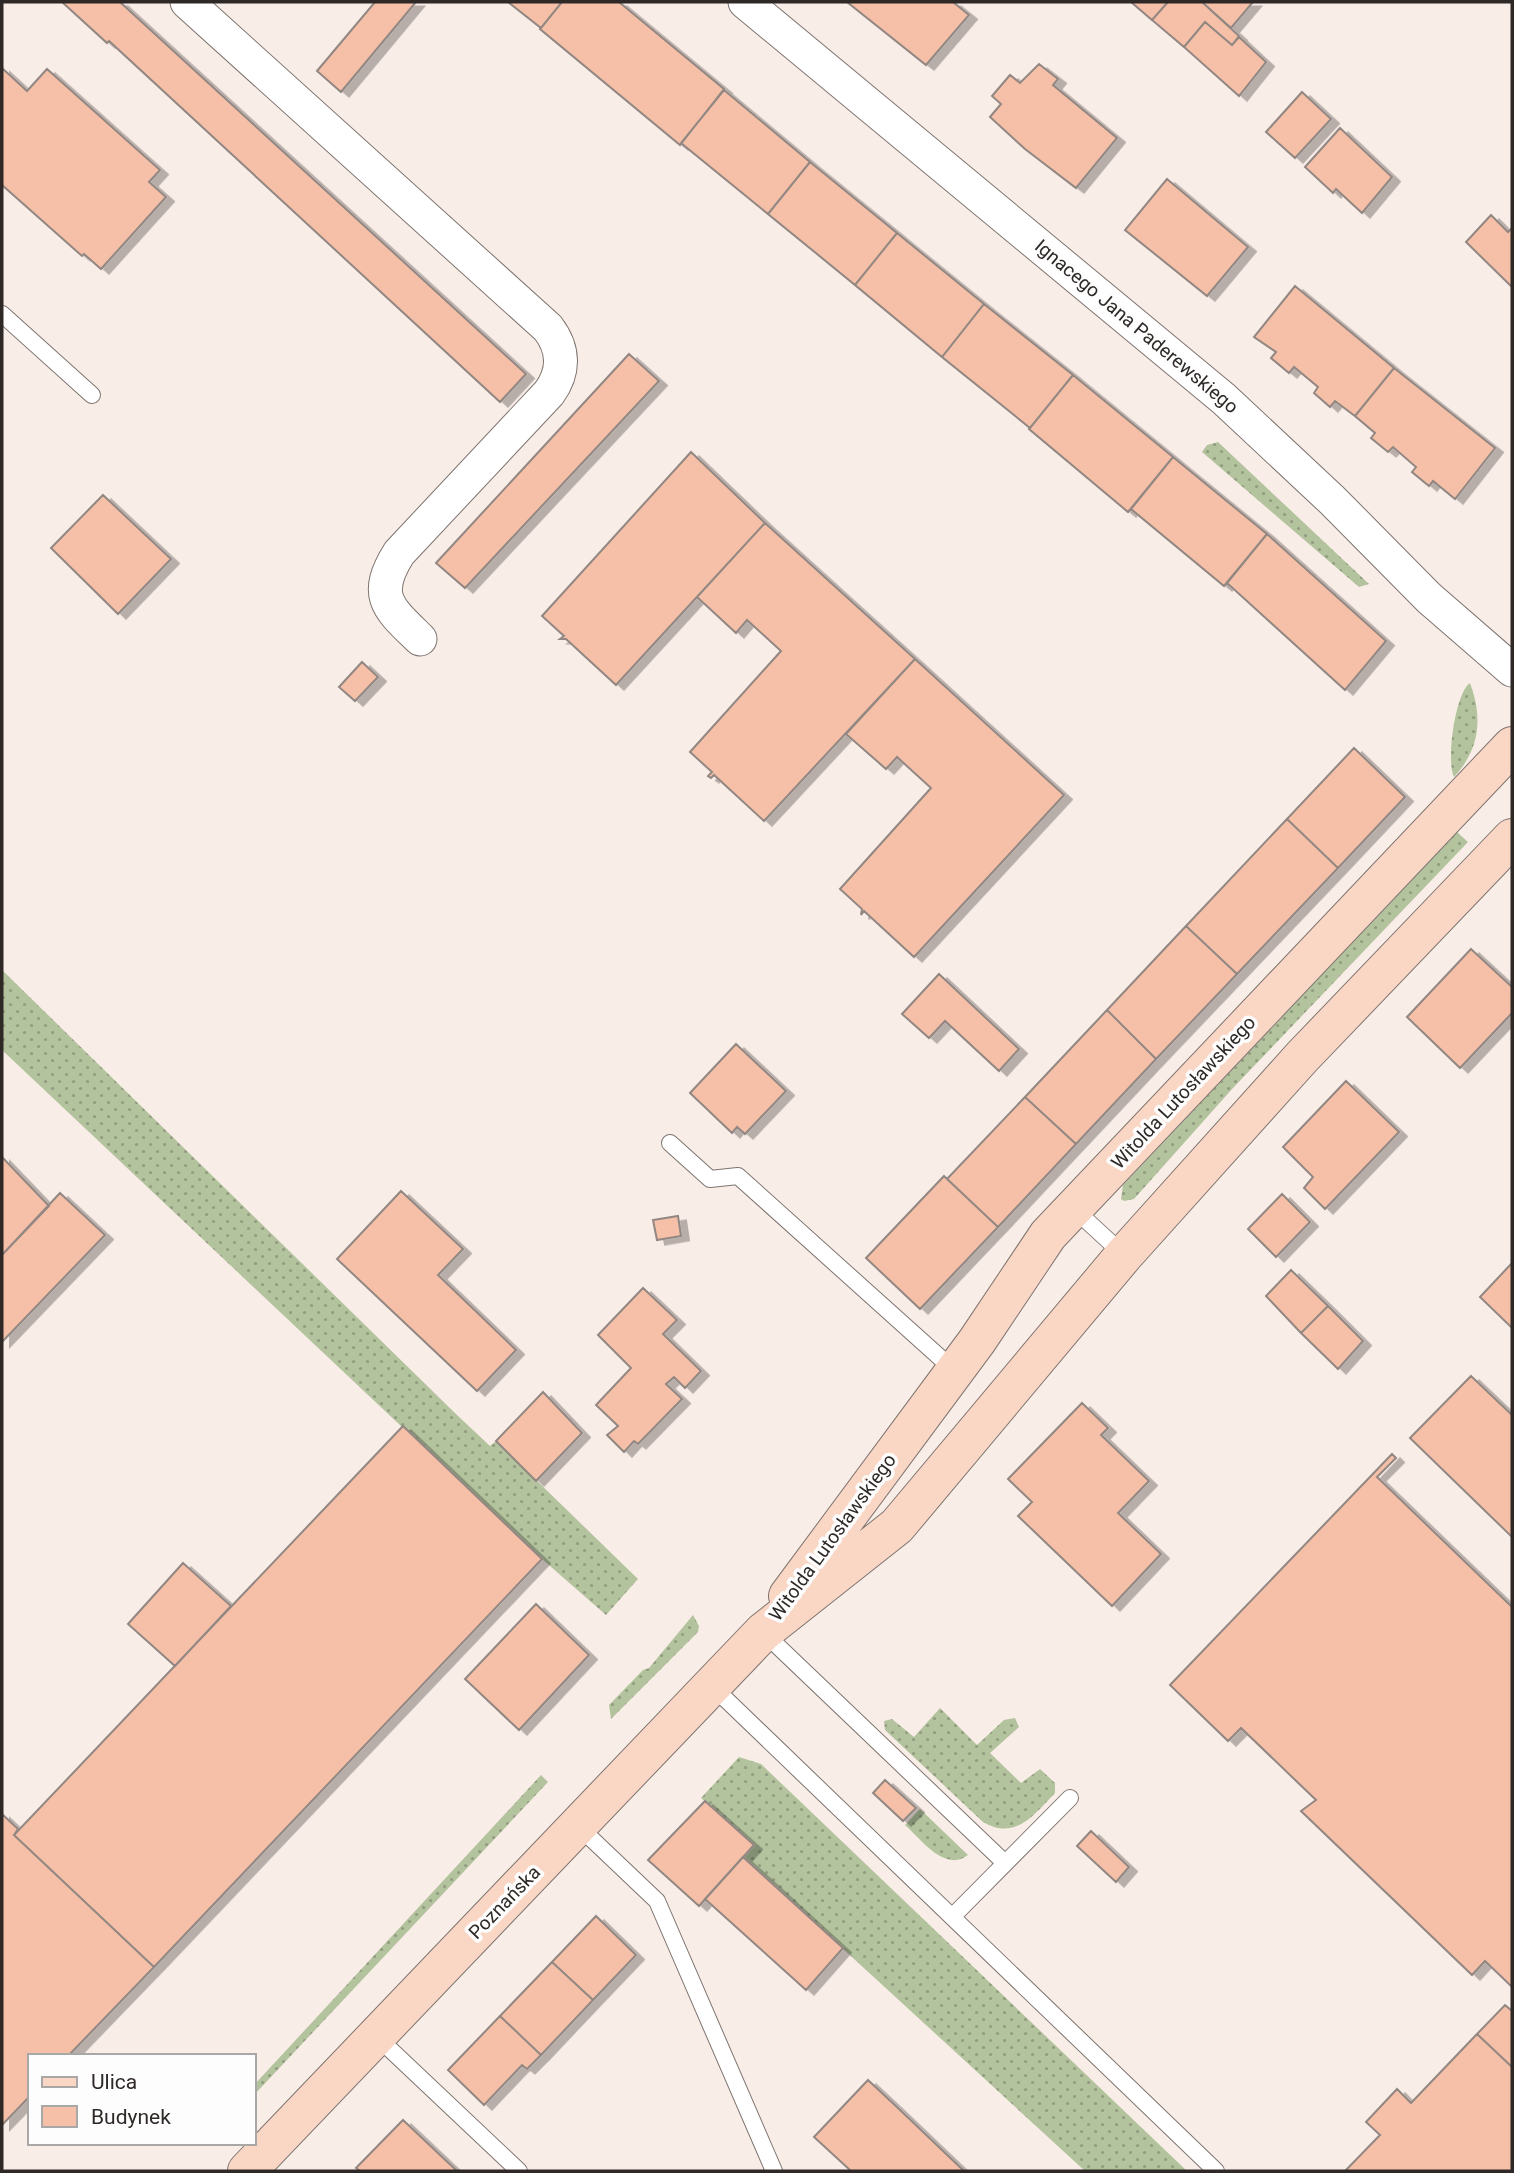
<svg xmlns="http://www.w3.org/2000/svg" width="1514" height="2173" font-family="Roboto,sans-serif">
<defs>
<pattern id="grass-dots" width="8" height="8" patternUnits="userSpaceOnUse" patternTransform="scale(1.75)"><rect width="8" height="8" fill="#b3c39d"/><path d="M2 2h.1M6 6h.1" fill="none" stroke="#929e80" stroke-width="1.8" stroke-linecap="round"/></pattern>
<filter id="shadow"><feDropShadow dx="8" dy="4.5" stdDeviation="0" flood-color="#0004"/></filter>
</defs>
<rect width="100%" height="100%" fill="#f9ede8"/>
<path fill="url(#grass-dots)" d="M 1218,442 L 1369,584 L 1359,587 L 1202,452 L 1207,445 Z
M 1470,683 C 1483,718 1480,749 1454,777 C 1446,762 1455,693 1470,683 Z
M 1457,832 L 1468,842 L 1233,1088 L 1134,1199 L 1124,1201 L 1121,1199 L 1123,1185 Z
M 2,970 L 457,1415 L 490,1446 L 496,1441 L 638,1579 L 606,1615 L 542,1559 L 2,1050 Z
M 693,1615 L 699,1626 L 698,1632 L 611,1719 L 609,1705 L 643,1670 L 649,1668 Z
M 940,1708 L 977,1745 L 1004,1720 L 1015,1718 L 1019,1727 L 990,1753 L 1021,1783 L 1040,1769 L 1055,1783 L 1055,1793 C 1034,1815 1015,1841 983,1822 L 885,1730 L 884,1721 L 892,1719 L 914,1737 Z
M 739,1757 L 761,1764 L 1187,2171 L 1085,2171 L 743,1857 L 754,1845 L 701,1798 Z
M 541,1775 L 548,1782 L 254,2095 L 254,2085 Z
M 920,1809 L 968,1855 C 945,1873 921,1839 905,1825 Z"/>
<path fill="#f5c0a7" stroke="#928782" stroke-width="2" filter="url(#shadow)" d="M 62,2 L 120,2 L 526,374 L 500,402 L 109,41 L 107,43 Z
M 375,2 L 416,2 L 341,92 L 317,71 Z
M 508,2 L 562,2 L 541,28 Z
M 562,2 L 619,2 L 724,89 L 680,145 L 540,29 Z
M 847,2 L 953,2 L 969,15 L 926,65 Z
M 1131,2 L 1168,2 L 1152,20 Z
M 1168,2 L 1202,2 L 1239,36 L 1232,45 L 1205,22 L 1184,47 L 1152,20 Z
M 1202,2 L 1253,2 L 1231,28 Z
M 1205,22 L 1232,45 L 1239,37 L 1266,62 L 1239,96 L 1184,47 Z
M 1039,64 L 1058,79 L 1053,85 L 1117,138 L 1076,188 L 1025,149 L 990,117 L 1001,104 L 992,96 L 1010,75 L 1020,83 Z
M 2,68 L 27,91 L 47,69 L 160,170 L 149,182 L 166,197 L 101,269 L 84,254 L 82,256 L 2,185 Z
M 724,90 L 810,162 L 768,214 L 681,143 Z
M 1302,92 L 1331,119 L 1295,158 L 1266,132 Z
M 1340,128 L 1392,177 L 1362,213 L 1336,189 L 1333,193 L 1305,167 Z
M 810,162 L 897,233 L 855,285 L 768,214 Z
M 1167,179 L 1248,247 L 1207,296 L 1125,230 Z
M 1491,215 L 1508,232 L 1512,228 L 1512,287 L 1466,242 Z
M 897,233 L 984,304 L 942,357 L 855,285 Z
M 1295,286 L 1394,368 L 1355,416 L 1335,401 L 1330,407 L 1314,393 L 1318,387 L 1294,367 L 1289,373 L 1271,358 L 1276,352 L 1254,337 Z
M 984,304 L 1073,375 L 1030,428 L 942,357 Z
M 629,354 L 659,381 L 465,588 L 436,563 Z
M 1394,368 L 1495,448 L 1455,499 L 1433,481 L 1429,486 L 1412,472 L 1416,467 L 1393,447 L 1388,452 L 1371,438 L 1375,433 L 1355,416 Z
M 1073,375 L 1173,457 L 1128,512 L 1029,429 Z
M 691,452 L 765,523 L 616,685 L 566,639 L 560,639 L 564,636 L 542,616 Z
M 1173,457 L 1267,534 L 1224,586 L 1131,509 Z
M 103,495 L 171,559 L 118,614 L 51,548 Z
M 765,523 L 915,659 L 764,821 L 714,775 L 711,778 L 708,776 L 712,772 L 690,752 L 781,651 L 747,620 L 736,633 L 697,597 Z
M 1267,534 L 1386,641 L 1345,690 L 1227,583 Z
M 915,659 L 1064,795 L 914,957 L 864,911 L 861,915 L 862,909 L 840,889 L 931,788 L 897,757 L 886,769 L 846,734 Z
M 362,662 L 378,677 L 355,701 L 339,687 Z
M 1354,748 L 1405,797 L 1338,868 L 1287,819 Z
M 1287,819 L 1338,868 L 1237,974 L 1186,926 Z
M 1186,926 L 1237,974 L 1156,1059 L 1107,1010 Z
M 1471,949 L 1512,987 L 1512,1013 L 1460,1068 L 1407,1017 Z
M 939,974 L 1019,1049 L 999,1071 L 945,1021 L 929,1038 L 902,1014 Z
M 1107,1010 L 1156,1059 L 1076,1144 L 1025,1097 Z
M 736,1044 L 786,1091 L 745,1134 L 737,1127 L 732,1133 L 690,1093 Z
M 1346,1081 L 1399,1132 L 1325,1209 L 1304,1188 L 1313,1177 L 1283,1147 Z
M 1025,1097 L 1076,1144 L 998,1227 L 947,1179 Z
M 2,1157 L 49,1206 L 2,1255 Z
M 944,1176 L 998,1227 L 920,1309 L 866,1258 Z
M 401,1191 L 463,1249 L 438,1275 L 516,1350 L 477,1391 L 337,1259 Z
M 60,1193 L 105,1235 L 2,1342 L 2,1255 Z
M 1282,1194 L 1310,1222 L 1276,1257 L 1248,1229 Z
M 678,1216 L 681,1236 L 657,1240 L 653,1220 Z
M 1512,1263 L 1512,1328 L 1480,1297 Z
M 1291,1270 L 1328,1306 L 1301,1333 L 1266,1296 Z
M 643,1288 L 677,1320 L 663,1334 L 701,1371 L 685,1388 L 674,1377 L 666,1384 L 682,1399 L 638,1444 L 634,1441 L 624,1452 L 607,1435 L 618,1426 L 596,1405 L 631,1368 L 598,1335 Z
M 1328,1306 L 1363,1341 L 1338,1369 L 1301,1333 Z
M 1471,1376 L 1512,1415 L 1512,1537 L 1410,1438 Z
M 543,1392 L 582,1433 L 536,1481 L 496,1441 Z
M 1082,1403 L 1108,1428 L 1101,1435 L 1149,1481 L 1118,1513 L 1161,1554 L 1112,1606 L 1018,1516 L 1032,1502 L 1008,1479 Z
M 403,1426 L 542,1559 L 154,1967 L 14,1835 Z
M 1392,1454 L 1396,1458 L 1377,1477 L 1512,1607 L 1512,1987 L 1485,1961 L 1472,1975 L 1301,1811 L 1316,1800 L 1241,1728 L 1228,1741 L 1170,1685 Z
M 183,1563 L 231,1606 L 175,1666 L 128,1624 Z
M 536,1604 L 589,1655 L 519,1730 L 465,1679 Z
M 885,1780 L 916,1808 L 903,1821 L 873,1793 Z
M 705,1801 L 754,1845 L 699,1906 L 648,1860 Z
M 2,1814 L 18,1829 L 14,1835 L 154,1967 L 68,2056 L 30,2056 L 30,2096 L 2,2125 Z
M 1091,1831 L 1129,1867 L 1116,1882 L 1077,1846 Z
M 743,1857 L 843,1948 L 806,1990 L 705,1899 Z
M 596,1916 L 636,1955 L 593,2000 L 552,1962 Z
M 552,1962 L 593,2000 L 541,2055 L 500,2016 Z
M 1505,2005 L 1512,2011 L 1512,2067 L 1477,2034 Z
M 500,2016 L 541,2055 L 527,2069 L 522,2065 L 484,2105 L 448,2070 Z
M 1477,2034 L 1512,2067 L 1512,2171 L 1345,2171 L 1380,2135 L 1366,2122 L 1397,2089 L 1411,2103 Z
M 868,2080 L 899,2109 L 964,2171 L 851,2171 L 814,2137 Z
M 403,2120 L 457,2171 L 360,2171 L 356,2168 Z"/>
<g fill="none" stroke-linecap="round" stroke-linejoin="round">
<g stroke="#7e746f" stroke-width="18">
<path id="service" d="M 2,314 L 92,395
M 670,1143 L 710,1179 L 738,1176 L 955,1371
M 1073,1208 L 1124,1255
M 763,1632 L 1005,1863
M 711,1685 L 1216,2171
M 577,1825 L 657,1901 L 774,2171
M 952,1917 L 1070,1798
M 376,2036 L 519,2171"/>
</g>
<g stroke="#7e746f" stroke-width="35">
<path id="minor" d="M 187,2 L 548,328 C 564,349 565,371 549,393 L 399,553 C 372,596 388,608 420,639
M 745,2 L 1224,399 L 1332,500 L 1429,598 L 1512,670"/>
</g>
<g stroke="#7e746f" stroke-width="40">
<path id="secondary" d="M 788,1596 L 977,1341 L 1048,1235 L 1512,746
M 247,2171 L 763,1632 L 897,1526 L 1124,1255 L 1302,1057 L 1512,838"/>
</g>
<use href="#service" stroke="#fff" stroke-width="16"/>
<use href="#minor" stroke="#fff" stroke-width="33"/>
<use href="#secondary" stroke="#fad6c5" stroke-width="38"/>
</g>
<g text-anchor="middle" stroke-width="7" stroke-linejoin="round" paint-order="stroke">
<g font-size="19" fill="#2e2927" stroke="#fdfdfd">
<text transform="translate(1137 326) rotate(40)" y="7">Ignacego Jana Paderewskiego</text>
<text transform="translate(1183 1092) rotate(-47)" y="7">Witolda Lutosławskiego</text>
<text transform="translate(832 1537) rotate(-54)" y="7">Witolda Lutosławskiego</text>
<text transform="translate(504 1902) rotate(-46)" y="7">Poznańska</text>
</g>
</g>
<rect width="1514" height="2173" fill="none" stroke="#2e2927" stroke-width="7"/>
<rect x="28" y="2054" width="228" height="91" fill="#fdfdfd" stroke="#aaa8a7" stroke-width="2"/>
<rect x="42" y="2077" width="35" height="10" fill="#fad6c5" stroke="#aaa8a7" stroke-width="2"/>
<text x="91" y="2089" font-size="21" fill="#2e2927">Ulica</text>
<rect x="42" y="2106" width="35" height="21" fill="#f5c0a7" stroke="#aaa8a7" stroke-width="2"/>
<text x="91" y="2124" font-size="21" fill="#2e2927">Budynek</text>
</svg>
